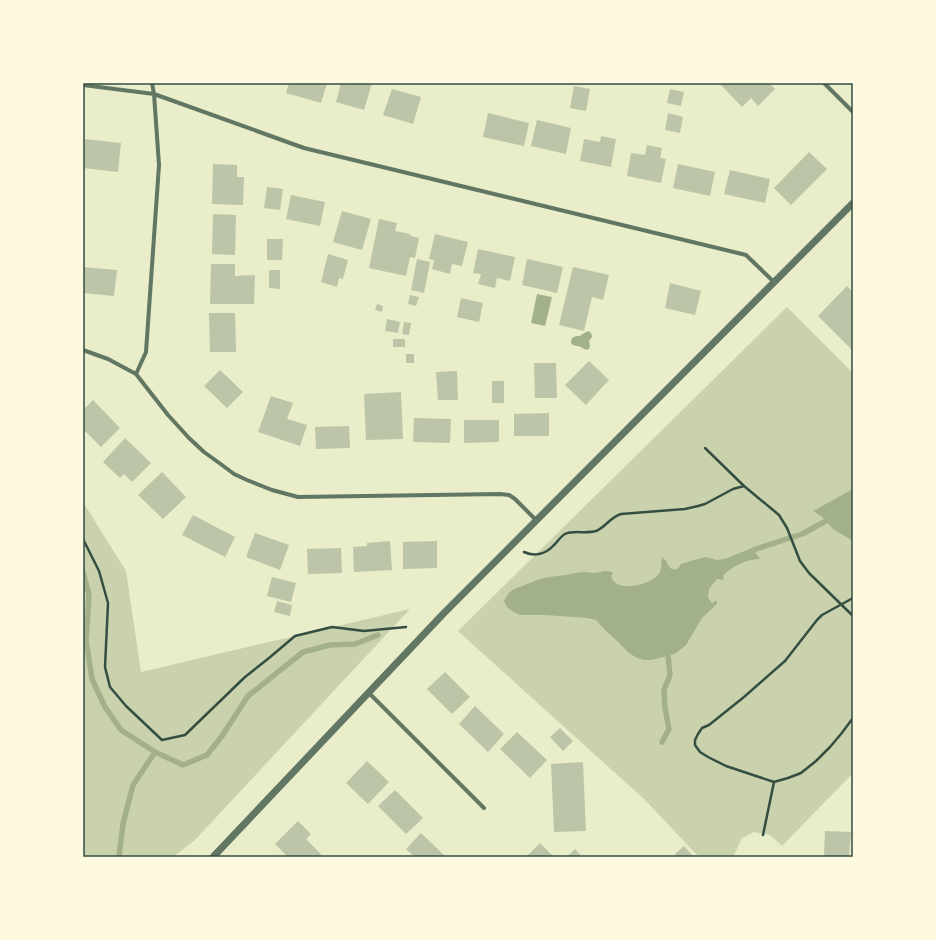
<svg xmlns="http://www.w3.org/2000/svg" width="936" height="940" font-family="'Open Sans',sans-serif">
<rect width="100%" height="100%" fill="#e9edc9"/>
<path fill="#cad2ad" d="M 787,307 L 853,373 L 853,773 L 782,846 L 770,835 L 754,832 L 742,838 L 734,855 L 734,857 L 699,857 L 644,799 L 458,631 Z
M 83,502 L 126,571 L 141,672 L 410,609 L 195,840 L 173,857 L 83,857 Z"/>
<path fill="#a3b18a" d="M 537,294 L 552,297 L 545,326 L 531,323 Z
M 589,331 L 592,335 L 592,337 L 589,341 L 590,346 L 589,349 C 583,351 584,347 578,346 C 575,346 574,346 571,343 C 571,337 574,336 580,336 L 584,333 Z
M 853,489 L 853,541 L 833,529 L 822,517 L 813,511 Z
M 752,548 L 760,559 C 748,559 731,566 723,576 L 724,579 L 722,580 L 720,579 L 717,579 L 709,589 L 708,597 L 711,602 L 713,603 L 715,601 L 717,601 L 717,604 L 702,618 L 686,645 L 676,653 L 668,656 L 651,660 L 644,660 L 635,657 L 628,652 L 615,639 L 605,630 L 596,620 L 587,618 L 546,615 L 520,615 L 512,611 L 507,607 L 504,601 L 508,594 L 512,590 L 540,579 L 549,577 L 566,575 L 575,573 L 584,572 L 594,573 L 605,571 L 612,572 L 613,574 L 611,576 C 616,594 650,585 659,574 C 662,569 661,564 662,558 L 663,557 L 664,560 L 666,560 C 668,569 676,574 681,564 L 694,560 L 706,557 L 717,560 L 725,559 Z"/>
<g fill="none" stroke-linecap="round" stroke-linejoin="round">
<path stroke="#a3b18a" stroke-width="5.5" d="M 753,550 L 802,534 L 826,521
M 83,572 L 89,595 L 86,640 L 92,679 L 105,707 L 121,730 L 155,752 L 183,765 L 207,755 L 222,736 L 248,696 L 303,652 L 330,645 L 355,644 L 378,635
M 662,742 L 669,729 L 665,708 L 664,690 L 670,675 L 668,656
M 119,857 L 123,824 L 133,785 L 155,752"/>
</g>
<path fill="#bcc5a7" d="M 289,83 L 327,83 L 321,103 L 286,93 Z
M 341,83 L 350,85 L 351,83 L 372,83 L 364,110 L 336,102 Z
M 721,83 L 769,83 L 775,89 L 758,106 L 751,98 L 742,107 L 720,84 Z
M 574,86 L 590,89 L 586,111 L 570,108 Z
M 392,89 L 421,97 L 413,124 L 383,115 Z
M 670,89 L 684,92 L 681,106 L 667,103 Z
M 488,113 L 529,123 L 524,146 L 483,137 Z
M 668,113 L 683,117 L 680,133 L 665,130 Z
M 537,120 L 571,128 L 566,154 L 531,146 Z
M 601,136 L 616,139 L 611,167 L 580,161 L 584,139 L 600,142 Z
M 85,139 L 121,143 L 118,172 L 83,168 L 83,156 Z
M 647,145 L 662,148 L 660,158 L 666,159 L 661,183 L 627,176 L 631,153 L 645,155 Z
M 809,152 L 827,169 L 791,205 L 774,188 Z
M 213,164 L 237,165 L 237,177 L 244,177 L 243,205 L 212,204 Z
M 678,164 L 715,172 L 710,196 L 673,188 Z
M 730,170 L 770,179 L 765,203 L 724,194 Z
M 267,187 L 283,189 L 280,210 L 264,208 Z
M 291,195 L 325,202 L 320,226 L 286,219 Z
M 342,211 L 371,219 L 362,250 L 333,242 Z
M 213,214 L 236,215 L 235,255 L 212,254 Z
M 379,219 L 397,223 L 395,231 L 410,234 L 411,236 L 419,238 L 415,258 L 410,257 L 406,276 L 369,268 Z
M 435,234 L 468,242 L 462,266 L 452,264 L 450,274 L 432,269 L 434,260 L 429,259 Z
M 267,239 L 283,239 L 282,260 L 267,260 Z
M 478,249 L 515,257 L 510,281 L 497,278 L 495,288 L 478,284 L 481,274 L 473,273 Z
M 328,254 L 348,260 L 343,279 L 339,278 L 337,287 L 321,282 Z
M 417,259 L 430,262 L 424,293 L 411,290 Z
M 527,259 L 563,267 L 557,293 L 522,285 Z
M 211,264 L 235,264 L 235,276 L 255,275 L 254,304 L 210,304 Z
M 83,267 L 117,270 L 114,296 L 83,293 Z
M 573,267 L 609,275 L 603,300 L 592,297 L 584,331 L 559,325 Z
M 269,270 L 280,270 L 280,289 L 269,288 Z
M 670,283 L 701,291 L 695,315 L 665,308 Z
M 847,286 L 853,292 L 853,351 L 818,316 Z
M 410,295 L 419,297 L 416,306 L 408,304 Z
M 461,298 L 483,303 L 479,322 L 457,317 Z
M 377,304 L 383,306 L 382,312 L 375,310 Z
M 209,313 L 235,313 L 236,352 L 210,352 Z
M 387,319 L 400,322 L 398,333 L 385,331 Z
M 404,322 L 411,323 L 409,335 L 402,334 Z
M 393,339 L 405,339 L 405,347 L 393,347 Z
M 406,354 L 414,354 L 414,363 L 406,363 Z
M 589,361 L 609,380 L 586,405 L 565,385 Z
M 534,363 L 556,363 L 557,398 L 535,398 Z
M 220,370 L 243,392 L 227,408 L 204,386 Z
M 457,371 L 458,400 L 438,400 L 436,372 Z
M 492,381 L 504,381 L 504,403 L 492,403 Z
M 401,392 L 403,439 L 366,440 L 364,394 Z
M 271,396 L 293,403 L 287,419 L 307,425 L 300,446 L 258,432 Z
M 93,400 L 120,428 L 101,447 L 83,429 L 83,410 Z
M 549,413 L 549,436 L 514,436 L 514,414 Z
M 414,418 L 451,419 L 450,443 L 413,442 Z
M 464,420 L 499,420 L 499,442 L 464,443 Z
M 349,426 L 350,448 L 316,449 L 315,427 Z
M 125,438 L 151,463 L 132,482 L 124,474 L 120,478 L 103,462 Z
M 162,472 L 186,497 L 163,519 L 138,495 Z
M 193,515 L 235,537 L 225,557 L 182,535 Z
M 255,533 L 289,545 L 280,570 L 246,557 Z
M 390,541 L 392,570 L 354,572 L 353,547 L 367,546 L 367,543 Z
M 437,541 L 437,568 L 403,569 L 403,542 Z
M 341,548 L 342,573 L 308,574 L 307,549 Z
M 272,577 L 296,583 L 291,602 L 267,596 Z
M 277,601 L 292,605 L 290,616 L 274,612 Z
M 445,672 L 470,697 L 452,714 L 427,689 Z
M 475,706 L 504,734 L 488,752 L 459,724 Z
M 560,728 L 573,741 L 563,751 L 550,737 Z
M 517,732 L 547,760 L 530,778 L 500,749 Z
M 367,761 L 389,782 L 368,804 L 346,783 Z
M 583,762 L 586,831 L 554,832 L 551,764 Z
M 395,790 L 423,818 L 406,834 L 378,806 Z
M 298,821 L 311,834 L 306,839 L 321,854 L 319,857 L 288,857 L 275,844 Z
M 825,831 L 851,832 L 849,857 L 824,857 Z
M 421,833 L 446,857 L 415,857 L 406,849 Z
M 540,843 L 554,857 L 526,857 Z
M 684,846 L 694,857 L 678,857 L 675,854 Z
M 575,849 L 582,857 L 567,857 Z"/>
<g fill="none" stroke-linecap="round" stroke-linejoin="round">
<path stroke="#344e41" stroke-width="2.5" d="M 705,448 L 744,486 L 773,510 L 779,515 L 787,528 L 800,561 L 809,573 L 853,616
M 83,539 L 99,571 L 108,603 L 105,667 L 110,687 L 126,706 L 162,740 L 185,735 L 245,677 L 269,658 L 295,636 L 332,627 L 364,631 L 406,627
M 524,552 C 535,557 546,554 554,545 C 558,541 561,536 565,534 C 572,530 587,534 596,531 C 606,527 609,518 621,514 L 685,509 L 698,506 L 705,504 L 733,489 L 744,486
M 853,598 L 822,615 L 817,620 L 785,661 L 744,697 L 709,725 L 702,728 L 698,734 L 695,740 L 695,745 L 700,752 L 708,757 L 726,766 L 774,782 L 788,778 L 801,773 L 816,761 L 830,747 L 841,734 L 853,718
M 763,835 L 774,782"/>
<path stroke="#617663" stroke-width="4" d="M 824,83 L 853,112
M 83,85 L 154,94 L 304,148 L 746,255 L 774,282
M 83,350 L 108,359 L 136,374 L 168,415 L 189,438 L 204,452 L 222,465 L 234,474 L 247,480 L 272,490 L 298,497 L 500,494 L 509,495 L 515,499 L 536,520
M 136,374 L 146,352 L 159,165 L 154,94 L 152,83
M 369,693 L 484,808"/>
<path stroke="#617663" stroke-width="7" d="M 213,857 L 444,613 L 853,203"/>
</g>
<rect width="936" height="940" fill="none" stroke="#fefae0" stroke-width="168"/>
<rect x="84" y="84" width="768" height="772" fill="none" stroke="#344e41" stroke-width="1.5"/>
</svg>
